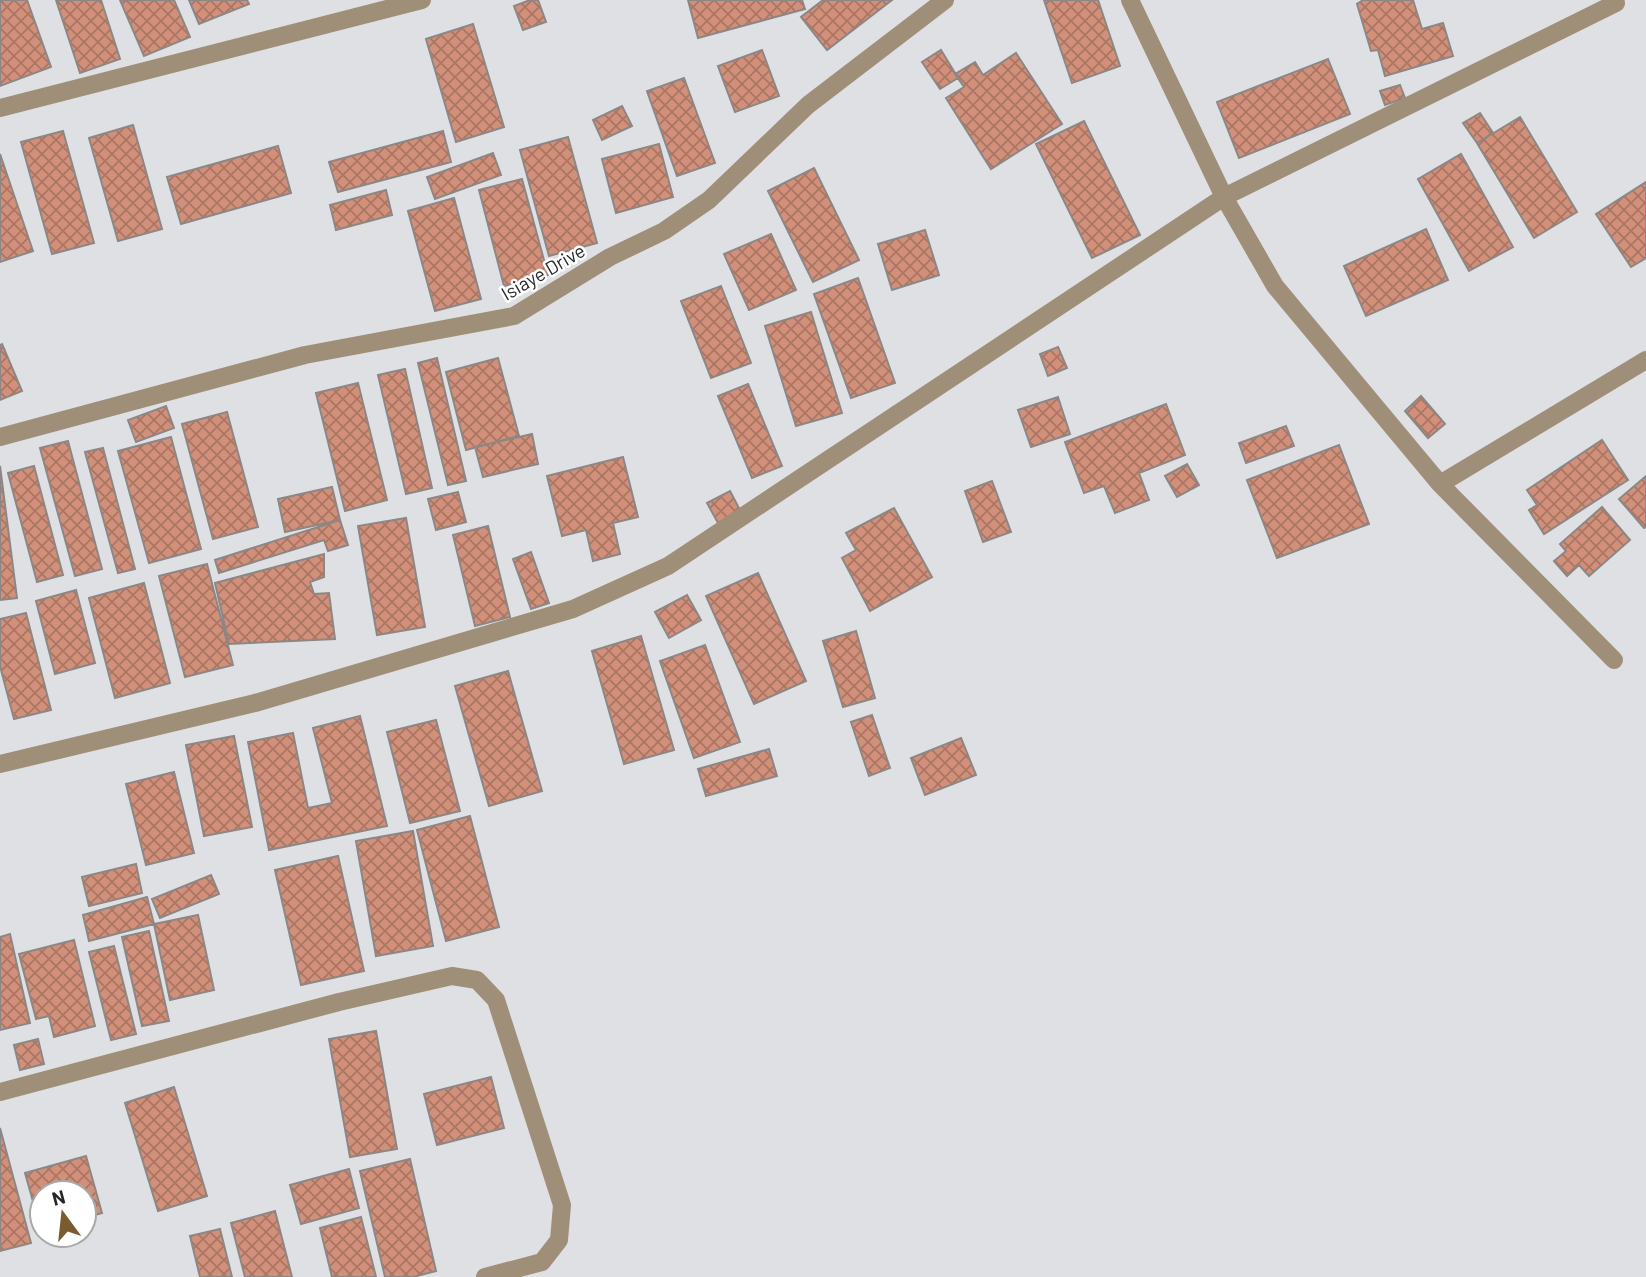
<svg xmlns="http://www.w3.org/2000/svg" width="1646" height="1277" font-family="Barlow,sans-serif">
<defs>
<pattern id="building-cross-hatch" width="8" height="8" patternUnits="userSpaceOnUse" patternTransform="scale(1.75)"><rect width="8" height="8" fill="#d2907a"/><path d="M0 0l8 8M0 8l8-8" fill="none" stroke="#aa7664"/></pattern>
</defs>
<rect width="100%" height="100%" fill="#dfe0e4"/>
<path fill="url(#building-cross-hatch)" stroke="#8c8785" stroke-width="2" d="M 0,0 L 27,0 L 51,67 L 0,86 Z
M 56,0 L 101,0 L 120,59 L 80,73 Z
M 120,0 L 174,0 L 190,37 L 144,56 Z
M 189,0 L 247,0 L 249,4 L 199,24 Z
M 530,0 L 538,0 L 546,22 L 523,30 L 514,6 Z
M 688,0 L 802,0 L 805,9 L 698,38 Z
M 823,0 L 892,0 L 827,50 L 801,17 Z
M 1044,0 L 1098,0 L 1120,66 L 1072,83 Z
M 1363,0 L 1413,0 L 1422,29 L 1443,23 L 1453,56 L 1385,76 L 1378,50 L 1371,51 L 1357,4 Z
M 473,24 L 504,127 L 456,142 L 426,39 Z
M 762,50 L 779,96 L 735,112 L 718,66 Z
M 941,50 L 958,78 L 940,89 L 922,62 Z
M 1016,53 L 1062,124 L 991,169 L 946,98 L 964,87 L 955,74 L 975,62 L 983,75 Z
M 1328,59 L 1350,114 L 1239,158 L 1217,102 Z
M 684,78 L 715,163 L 677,176 L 647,91 Z
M 1400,85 L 1405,98 L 1385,105 L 1380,91 Z
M 622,106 L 632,126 L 602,140 L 593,120 Z
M 1480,113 L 1493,133 L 1477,143 L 1463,123 Z
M 1520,117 L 1577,212 L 1534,238 L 1477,143 Z
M 1084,121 L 1140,235 L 1092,258 L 1036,144 Z
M 133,125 L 162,229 L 118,241 L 89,138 Z
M 63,131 L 94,243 L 52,254 L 21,142 Z
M 443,131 L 451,162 L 338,192 L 329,162 Z
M 568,137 L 597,243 L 549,256 L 520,150 Z
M 659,144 L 673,197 L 616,213 L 602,159 Z
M 278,146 L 291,193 L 181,224 L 167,177 Z
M 493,153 L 501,175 L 435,199 L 427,177 Z
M 0,154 L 33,251 L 0,262 Z
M 1461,154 L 1513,247 L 1469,271 L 1418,179 Z
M 814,168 L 859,260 L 813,282 L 768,191 Z
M 522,179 L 548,275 L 504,286 L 479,190 Z
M 1646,182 L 1646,258 L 1631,267 L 1596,214 Z
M 386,190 L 392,215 L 336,230 L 330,205 Z
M 454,198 L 481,299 L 435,311 L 408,211 Z
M 1426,229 L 1448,280 L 1366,316 L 1344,266 Z
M 925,230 L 939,275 L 892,290 L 878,244 Z
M 771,234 L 796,290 L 749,310 L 724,254 Z
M 858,278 L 895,383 L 851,398 L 814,294 Z
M 721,286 L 751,363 L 711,378 L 681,301 Z
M 811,312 L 842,413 L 796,426 L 765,326 Z
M 2,344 L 22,391 L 0,400 L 0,345 Z
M 1058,347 L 1067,368 L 1048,376 L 1040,354 Z
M 437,358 L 466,481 L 448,485 L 418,363 Z
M 498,358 L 519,436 L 466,450 L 446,372 Z
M 405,369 L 432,488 L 406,494 L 378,375 Z
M 358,383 L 387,500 L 345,511 L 316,393 Z
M 748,384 L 782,466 L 752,478 L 718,396 Z
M 1421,396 L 1445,424 L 1428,438 L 1405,411 Z
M 1058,397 L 1070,434 L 1031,447 L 1018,410 Z
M 1166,404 L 1185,455 L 1139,473 L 1149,500 L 1115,513 L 1104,486 L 1084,493 L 1065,442 Z
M 166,406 L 174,428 L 136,442 L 128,420 Z
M 227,412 L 258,527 L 213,539 L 182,424 Z
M 1286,426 L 1294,446 L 1246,463 L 1239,443 Z
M 532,434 L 538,464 L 483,477 L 475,447 Z
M 171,437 L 201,549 L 149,563 L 118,451 Z
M 1602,440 L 1628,480 L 1544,534 L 1529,510 L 1537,505 L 1527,490 Z
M 68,441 L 102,569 L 75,576 L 40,448 Z
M 1339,445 L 1369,524 L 1277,558 L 1247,480 Z
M 103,448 L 135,569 L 118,573 L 85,452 Z
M 623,457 L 638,517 L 613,523 L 620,554 L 593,561 L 586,530 L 562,536 L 547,476 Z
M 1187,464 L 1199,485 L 1177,497 L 1165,476 Z
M 0,466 L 17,598 L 0,600 Z
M 34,466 L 63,575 L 37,582 L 8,473 Z
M 1646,476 L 1646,527 L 1644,528 L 1619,499 Z
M 992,481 L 1011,532 L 983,542 L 965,491 Z
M 332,487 L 340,520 L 285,532 L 278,499 Z
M 730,491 L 741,512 L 718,523 L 707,503 Z
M 458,492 L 466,522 L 436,530 L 428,499 Z
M 1602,507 L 1630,540 L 1589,576 L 1579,565 L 1567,576 L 1554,561 L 1566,551 L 1560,544 Z
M 894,508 L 932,577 L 870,611 L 842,558 L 856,550 L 846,533 Z
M 406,518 L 425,627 L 377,635 L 358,526 Z
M 340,520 L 348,545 L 328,551 L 324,540 L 219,573 L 215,560 Z
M 488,526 L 510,617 L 475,626 L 453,535 Z
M 531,552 L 549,603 L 531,609 L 513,559 Z
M 324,554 L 324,577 L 310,582 L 314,594 L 329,593 L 335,639 L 229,644 L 215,583 Z
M 207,564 L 233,665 L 185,677 L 159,576 Z
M 758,573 L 806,681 L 754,704 L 706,596 Z
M 144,583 L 170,683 L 115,698 L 89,598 Z
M 76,590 L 95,663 L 55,674 L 36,601 Z
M 687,595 L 701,620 L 669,638 L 655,612 Z
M 26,613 L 51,710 L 14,719 L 0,666 L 0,619 Z
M 856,631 L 875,698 L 843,707 L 823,641 Z
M 641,636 L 674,750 L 624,764 L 592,651 Z
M 705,645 L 740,742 L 694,758 L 660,661 Z
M 508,671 L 542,791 L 489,806 L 455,686 Z
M 872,715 L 890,768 L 869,776 L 851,722 Z
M 360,716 L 387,826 L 269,850 L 248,742 L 293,733 L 308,808 L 332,803 L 313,728 Z
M 436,720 L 460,811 L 410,823 L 387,732 Z
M 234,736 L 252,827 L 204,836 L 186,745 Z
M 961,738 L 976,775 L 925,795 L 911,758 Z
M 769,749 L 777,776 L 706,796 L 698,769 Z
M 174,772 L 194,853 L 146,865 L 126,784 Z
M 470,816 L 499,927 L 446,941 L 417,830 Z
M 413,831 L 433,946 L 376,956 L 356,841 Z
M 338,856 L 364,971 L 301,985 L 275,870 Z
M 136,864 L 142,893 L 89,906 L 82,877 Z
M 211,875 L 219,894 L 160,918 L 152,899 Z
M 147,897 L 154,924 L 89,941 L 83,915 Z
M 198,915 L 214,990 L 170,1000 L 154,924 Z
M 149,931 L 169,1021 L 142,1026 L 122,937 Z
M 10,934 L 30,1023 L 0,1030 L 0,937 Z
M 74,940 L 95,1026 L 54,1037 L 49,1016 L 36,1019 L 19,954 Z
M 114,946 L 136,1034 L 111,1040 L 89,952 Z
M 376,1031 L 397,1149 L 350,1157 L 329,1039 Z
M 38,1039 L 44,1064 L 20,1070 L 14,1045 Z
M 491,1077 L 504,1128 L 437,1145 L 424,1094 Z
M 174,1087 L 207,1196 L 158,1211 L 125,1103 Z
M 0,1128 L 31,1243 L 0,1251 Z
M 86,1156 L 102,1213 L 84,1218 L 84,1193 L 42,1193 L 41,1230 L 25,1173 Z
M 410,1159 L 436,1271 L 413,1277 L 385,1277 L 360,1171 Z
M 349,1169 L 359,1208 L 301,1224 L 290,1185 Z
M 275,1211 L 292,1277 L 245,1277 L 231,1223 Z
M 361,1217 L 376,1277 L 332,1277 L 320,1228 Z
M 220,1229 L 232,1277 L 200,1277 L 190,1236 Z"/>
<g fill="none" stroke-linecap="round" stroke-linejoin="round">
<path stroke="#a08f78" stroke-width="18" d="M 1130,0 L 1224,197 L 1275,286 L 1440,484 L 1614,660
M 0,108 L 422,0
M 0,437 L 305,355 L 514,316 L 610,257 L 664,231 L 709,200 L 808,105 L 945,0
M 1440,484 L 1646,360
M 0,764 L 255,703 L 573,609 L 668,566 L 1224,197 L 1616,3
M 0,1092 L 339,1002 L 452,976 L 477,980 L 496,1000 L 562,1205 L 559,1240 L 542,1262 L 485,1277"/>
</g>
<g text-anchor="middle" stroke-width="5" stroke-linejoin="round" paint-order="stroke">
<g font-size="19" fill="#262728" stroke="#fff">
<text transform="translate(543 272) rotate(-30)" y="7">Isiaye Drive</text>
</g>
</g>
<g transform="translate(63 1214) rotate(345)"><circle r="33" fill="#ffffff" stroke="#a8a9a9" stroke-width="2"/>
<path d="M0-5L12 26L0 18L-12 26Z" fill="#795b2f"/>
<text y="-10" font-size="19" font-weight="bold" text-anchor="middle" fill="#262728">N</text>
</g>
</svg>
